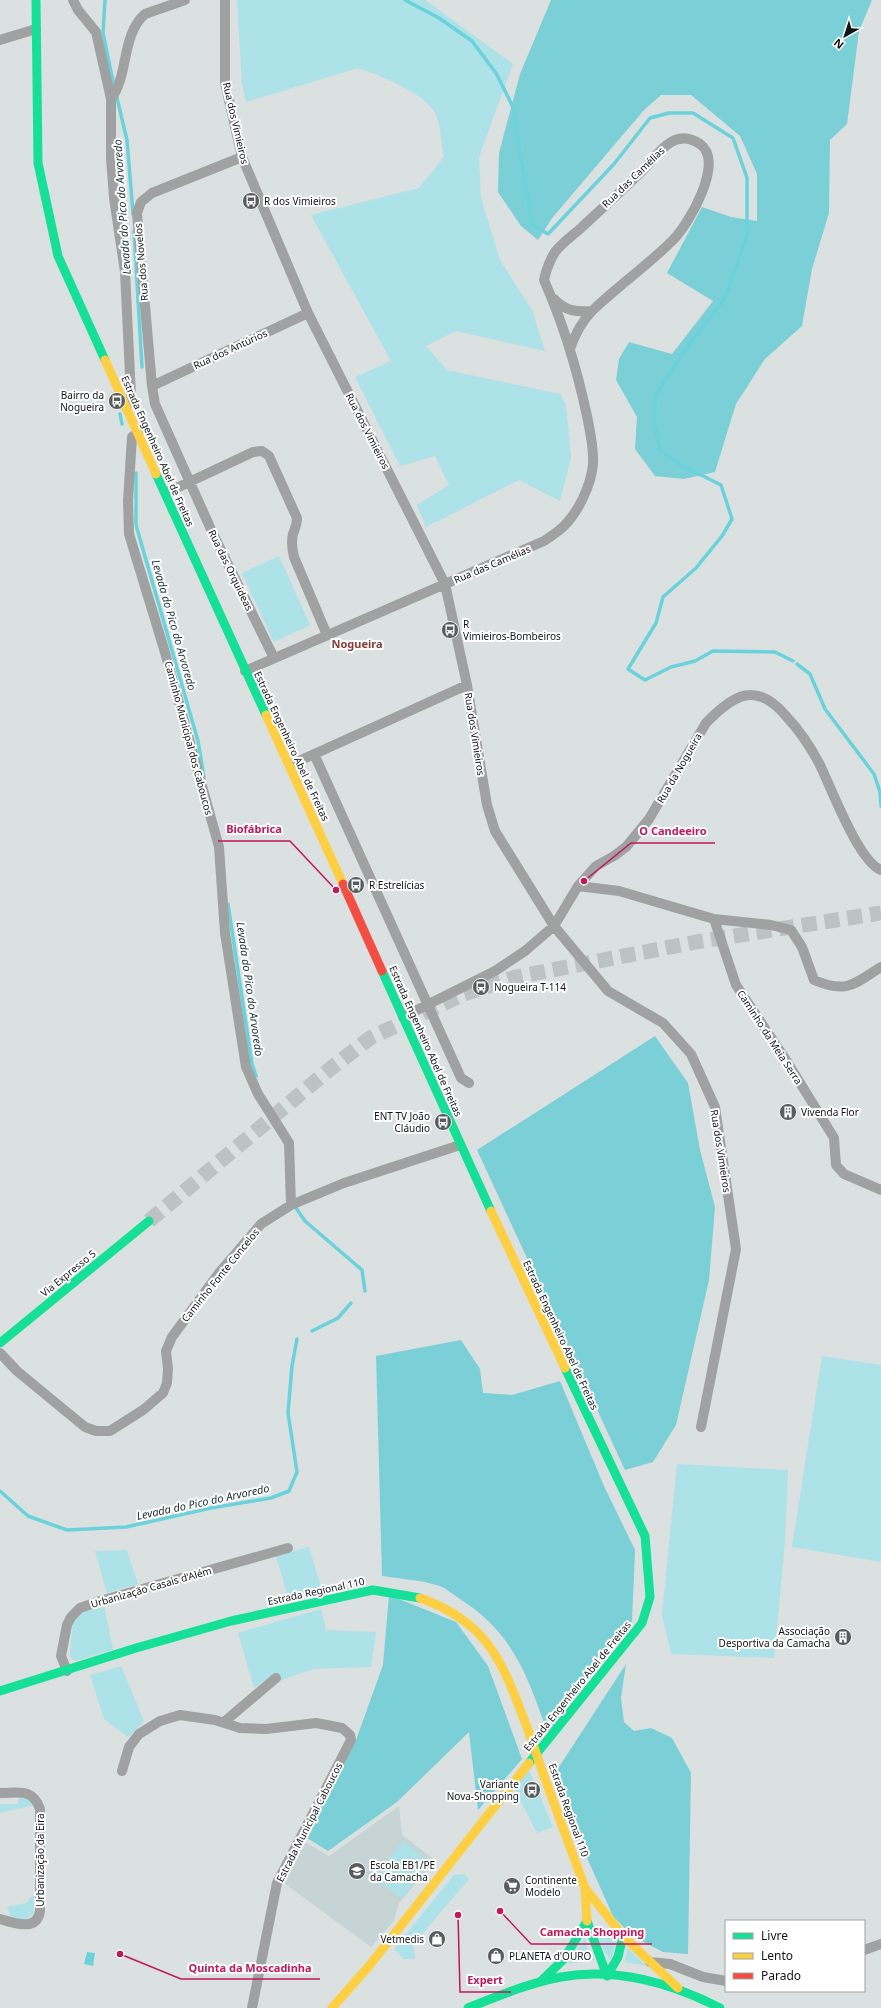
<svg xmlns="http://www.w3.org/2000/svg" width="881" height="2008" font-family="'Noto Sans',sans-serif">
<rect width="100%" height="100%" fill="#dbe0e1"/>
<path fill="#c7d4d6" d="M 399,1806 L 402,1835 L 435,1860 L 399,1903 L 394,1921 L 371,1947 L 284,1883 L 303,1841 L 329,1856 Z"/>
<path fill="#ace2e8" d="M 237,0 L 425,0 L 513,64 L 479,157 L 481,198 L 500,260 L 532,310 L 545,351 L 456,331 L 426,346 L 447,370 L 560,394 L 566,405 L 571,458 L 560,501 L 519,480 L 426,527 L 417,505 L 449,485 L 435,456 L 400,466 L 355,377 L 391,361 L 311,215 L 419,188 L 444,157 C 441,144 441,127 436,115 C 428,94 379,75 358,68 L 246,102 L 242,83 Z
M 279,556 L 310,625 L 274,642 L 242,573 Z
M 822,1356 L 881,1365 L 881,1562 L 792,1547 Z
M 677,1464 L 788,1470 L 785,1543 L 774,1658 L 671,1654 L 662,1615 Z
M 309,1547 L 321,1587 L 288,1597 L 276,1556 Z
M 127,1550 L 138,1584 L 107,1593 L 95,1551 Z
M 104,1605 L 113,1650 L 75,1661 L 71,1658 L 70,1653 L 73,1622 L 83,1612 Z
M 321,1609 L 326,1630 L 376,1632 L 371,1667 L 313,1669 L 281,1680 L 276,1674 L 254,1688 L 238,1633 Z
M 121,1666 L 144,1721 L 128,1737 L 104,1719 L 90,1675 Z
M 529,1770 L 553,1827 L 537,1833 L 514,1788 Z
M 19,1797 L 28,1798 L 35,1805 L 0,1813 L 0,1804 L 18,1804 Z
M 403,1841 L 430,1863 L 401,1898 L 375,1877 Z
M 465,1874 L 469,1879 L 413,1945 L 415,1959 L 404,1959 L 394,1949 L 454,1875 Z
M 35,1896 L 34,1912 C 26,1921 22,1921 11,1916 L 7,1907 L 26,1903 L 31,1897 Z
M 605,1931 L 612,1934 L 616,1943 L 611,1960 L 605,1953 L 599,1939 L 602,1933 Z
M 585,1937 L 588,1950 L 594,1960 L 568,1964 Z
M 628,1948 L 646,1966 L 625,1962 Z"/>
<path fill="#7bd0d8" d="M 551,0 L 872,0 L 859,31 L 847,124 L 830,140 L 829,213 L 812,269 L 802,326 L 765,359 L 736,404 L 715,472 L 684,479 L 655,476 L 635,449 L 637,417 L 616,380 L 619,359 L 629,342 L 672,354 L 713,301 L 667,273 L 702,207 L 731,217 L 757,221 L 757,174 L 740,136 L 691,95 L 661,95 L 644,110 L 553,217 L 538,240 L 521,226 L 498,192 L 499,153 L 520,74 Z
M 655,1036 L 688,1083 L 700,1150 L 715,1207 L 709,1280 L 676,1425 L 653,1462 L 625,1470 L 477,1150 Z
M 461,1340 L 480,1369 L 483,1393 L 512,1395 L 560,1381 L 604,1486 L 635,1550 L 632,1621 L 548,1734 C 528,1678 514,1633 460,1599 C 454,1595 447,1589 440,1586 C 421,1580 402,1579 382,1576 L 376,1356 Z
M 389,1595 L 456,1622 L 488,1666 L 522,1759 L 478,1810 L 469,1732 L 397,1802 L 328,1851 L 307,1838 L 356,1740 L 383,1665 Z
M 626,1664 L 621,1698 L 624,1722 L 634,1731 L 651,1728 L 672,1738 L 691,1773 L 688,1954 L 663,1952 L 632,1936 L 613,1916 L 583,1849 L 555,1773 Z"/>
<path fill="#6bd2dc" d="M 87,1952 L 95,1953 L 93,1966 L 84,1964 Z"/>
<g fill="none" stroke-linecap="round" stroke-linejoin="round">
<path stroke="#6bd2dc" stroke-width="3.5" d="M 105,0 L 103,33 L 114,86
M 405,0 L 439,18 L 472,41 L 496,73 L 513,107 L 532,225 L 548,234 L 614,164 L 650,118 L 669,113 L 693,113 L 733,138 L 747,178 L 747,235 L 724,300 L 687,347 L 656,395 L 654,423 L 661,452 L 683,466 L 721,485 L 732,519 L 722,536 L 696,568 L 663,597 L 656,623 L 628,669 L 645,680 L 671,667 L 695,661 L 713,651 L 775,652 L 793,661
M 116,94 L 127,140 L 133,214
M 134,231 L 142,367
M 120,414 L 122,424
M 136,473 L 136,525 L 198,741 L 204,777
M 797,664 L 810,674 L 825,709 L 874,774 L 880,792 L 881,806
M 228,904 L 252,1064 L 256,1076
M 296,1208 L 305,1221 L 362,1270 L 365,1291
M 312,1331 L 338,1318 L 351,1303
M 0,1491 L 28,1516 L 67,1530 L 126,1527 L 211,1508 L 271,1498 L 289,1491 L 297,1472 L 288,1413 L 292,1366 L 297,1339"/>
<path stroke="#bdc2c3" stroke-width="15" stroke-dasharray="15 8" stroke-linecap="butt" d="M 149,1221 L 330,1069 L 370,1038 L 464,994 L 516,977 L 696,942 L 881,913"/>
<path stroke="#a0a2a2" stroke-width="10" d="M 73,0 L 78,10 L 96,32 L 111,99 L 111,158 L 114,198 L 125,272 L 131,395 L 131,400 L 126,407
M 225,0 L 225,83 L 242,157 L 308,313 L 445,584 L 467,685 L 487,805 L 495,831 L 554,926 L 608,991 L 663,1023 L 691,1054 L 715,1107 L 736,1249 L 701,1427
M 0,40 L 36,29
M 111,99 C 129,75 121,35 145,14 L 185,0
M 242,157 L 152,193 L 141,202 L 137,213 L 152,386 L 155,404 L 213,534 L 274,658
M 554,299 C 565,311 576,312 592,311
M 152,386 L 308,313
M 138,433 L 132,437 L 128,501 L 129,534 L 164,649 L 219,847 L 225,933 L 246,1067 L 258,1094 L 289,1143 L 291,1205
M 166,493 L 253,452 L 262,451 L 269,456 L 297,518 C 297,525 295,528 293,534 C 291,542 292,549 294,557 L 327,635
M 245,671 L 544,541 C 551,536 558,532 564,526 C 579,511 591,485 593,464 C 594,448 590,431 587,416 C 577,369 563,323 544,280 C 546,271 550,260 555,252 C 561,244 572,236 580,229 C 601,209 623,190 644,169 C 659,152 675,127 700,144 C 725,162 689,224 673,240 C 648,265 618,286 593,310 C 582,321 575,334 570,349
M 314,754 L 461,1078 L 469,1083
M 290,765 L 467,685
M 578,886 L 619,891 L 714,919 L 736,985 L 786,1060 L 834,1138 L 836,1165 L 844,1174 L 881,1190
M 714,919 L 771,925 L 791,930 L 802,947 L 814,980 C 847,994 854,984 881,967
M 403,1017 L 495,971 L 525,951 L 554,926 L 578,886 L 596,866 L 614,856 L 626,847 L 649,819 L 706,723 C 734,694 756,681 786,716 C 799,730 810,746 819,763 C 831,787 858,861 881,870
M 0,1353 L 17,1371 L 85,1427 L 96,1431 L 110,1431 L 143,1410 L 163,1393 L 167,1383 L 168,1369 L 166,1351 L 172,1337 L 219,1273 L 261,1224 L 291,1205 L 344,1183 L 460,1145
M 67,1671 L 61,1656 L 67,1625 L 71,1617 L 80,1608 L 100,1601 L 288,1548
M 224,1722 L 276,1678
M 122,1771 L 129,1747 L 139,1734 L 160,1721 L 180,1715 L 215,1720 L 240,1728 L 266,1729 L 316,1723 L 342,1728 L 350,1735 L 351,1740 L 277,1883 L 252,2008
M 0,1793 C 19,1793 33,1788 40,1809 L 40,1911 C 37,1932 14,1923 0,1919
M 864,1950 L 881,1944
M 650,1962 L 670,1964 L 703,1977 L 726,1981"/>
<path stroke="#16e098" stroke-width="9" d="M 36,0 L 38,163 L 58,256 L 105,360
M 156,474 L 266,715
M 382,971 L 491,1211
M 0,1343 L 149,1221
M 0,1691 L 136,1648 L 231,1621 L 373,1590 L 420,1598
M 529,1763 L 642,1623 L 650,1597 L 645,1536 L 565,1368
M 587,1921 L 607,1976
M 607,1976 L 618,1957 L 623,1936
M 541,1981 L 564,1959 L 587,1921
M 468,2008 C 498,1996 529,1983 561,1977 C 615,1967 672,1983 720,2008"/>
<path stroke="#ffcf43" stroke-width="9" d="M 105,360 L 156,474
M 266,715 L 343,884
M 491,1211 L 565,1368
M 420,1598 C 491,1623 503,1665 528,1730
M 544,1776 L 585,1888 L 587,1921
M 585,1888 L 623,1936 L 678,1988
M 332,2008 L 369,1966 L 529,1763"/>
<path stroke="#f24e42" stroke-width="9" d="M 343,884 L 382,971"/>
<path stroke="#ffcf43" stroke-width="9" d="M 528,1730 L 544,1776"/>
</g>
<defs>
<g id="bus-disc" transform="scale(0.9)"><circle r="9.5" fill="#585c5d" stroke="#fff"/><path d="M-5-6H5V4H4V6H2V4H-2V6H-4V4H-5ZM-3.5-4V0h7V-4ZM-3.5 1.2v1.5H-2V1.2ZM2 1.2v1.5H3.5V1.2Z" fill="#fff"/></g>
<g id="building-disc" transform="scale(0.9)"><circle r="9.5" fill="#585c5d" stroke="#fff"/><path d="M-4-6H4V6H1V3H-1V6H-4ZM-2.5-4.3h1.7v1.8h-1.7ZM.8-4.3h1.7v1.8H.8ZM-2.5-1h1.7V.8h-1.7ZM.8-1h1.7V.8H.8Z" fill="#fff"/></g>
<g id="school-disc" transform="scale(0.9)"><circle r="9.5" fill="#585c5d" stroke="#fff"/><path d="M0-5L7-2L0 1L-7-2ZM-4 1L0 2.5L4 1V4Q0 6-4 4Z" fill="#fff"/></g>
<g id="supermarket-disc" transform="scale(0.9)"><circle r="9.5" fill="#585c5d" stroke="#fff"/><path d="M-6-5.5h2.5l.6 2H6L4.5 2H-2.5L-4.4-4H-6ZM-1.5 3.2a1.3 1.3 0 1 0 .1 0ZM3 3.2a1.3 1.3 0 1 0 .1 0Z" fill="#fff"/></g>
<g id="shop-disc" transform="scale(0.9)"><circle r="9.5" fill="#585c5d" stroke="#fff"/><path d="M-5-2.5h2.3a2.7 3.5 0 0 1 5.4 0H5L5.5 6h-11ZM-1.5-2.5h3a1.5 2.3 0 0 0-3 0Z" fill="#fff"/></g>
</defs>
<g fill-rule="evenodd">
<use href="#bus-disc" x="251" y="201"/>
<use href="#bus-disc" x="117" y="401"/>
<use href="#bus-disc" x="450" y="630"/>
<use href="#bus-disc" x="356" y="885"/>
<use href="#bus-disc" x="481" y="987"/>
<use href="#building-disc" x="788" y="1112"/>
<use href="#bus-disc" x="443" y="1122"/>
<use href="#building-disc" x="843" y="1637"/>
<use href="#bus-disc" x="532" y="1790"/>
<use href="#school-disc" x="357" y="1871"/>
<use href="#supermarket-disc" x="512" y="1886"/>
<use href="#shop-disc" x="437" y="1939"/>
<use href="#shop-disc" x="496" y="1956"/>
</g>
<g text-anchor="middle" stroke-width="4" stroke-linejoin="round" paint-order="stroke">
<g font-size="10" fill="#121516" stroke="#fff">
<text transform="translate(236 123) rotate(77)" y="4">Rua dos Vimieiros</text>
<text transform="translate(633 177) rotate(-44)" y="4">Rua das Camélias</text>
<text transform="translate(141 262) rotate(-95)" y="4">Rua dos Novelos</text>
<text transform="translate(230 349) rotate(-25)" y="4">Rua dos Antúrios</text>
<text transform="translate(368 431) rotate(63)" y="4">Rua dos Vimieiros</text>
<text transform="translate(158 451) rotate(66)" y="4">Estrada Engenheiro Abel de Freitas</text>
<text transform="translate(492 564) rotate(-23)" y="4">Rua das Camélias</text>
<text transform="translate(231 570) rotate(64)" y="4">Rua das Orquídeas</text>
<text transform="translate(475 734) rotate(81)" y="4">Rua dos Vimieiros</text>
<text transform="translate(189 738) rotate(75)" y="4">Caminho Municipal dos Caboucos</text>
<text transform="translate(292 746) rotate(65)" y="4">Estrada Engenheiro Abel de Freitas</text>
<text transform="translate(679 768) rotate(-60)" y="4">Rua da Nogueira</text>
<text transform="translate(770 1037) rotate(57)" y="4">Caminho da Meia Serra</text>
<text transform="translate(426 1041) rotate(66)" y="4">Estrada Engenheiro Abel de Freitas</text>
<text transform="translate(721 1151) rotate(81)" y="4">Rua dos Vimieiros</text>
<text transform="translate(68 1273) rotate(-39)" y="4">Via Expresso 5</text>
<text transform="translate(220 1275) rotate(-51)" y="4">Caminho Fonte Concelos</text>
<text transform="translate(561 1335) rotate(65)" y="4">Estrada Engenheiro Abel de Freitas</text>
<text transform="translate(151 1587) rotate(-16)" y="4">Urbanização Casais d'Além</text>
<text transform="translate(316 1591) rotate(-12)" y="4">Estrada Regional 110</text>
<text transform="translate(577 1686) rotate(-51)" y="4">Estrada Engenheiro Abel de Freitas</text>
<text transform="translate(569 1810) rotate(70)" y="4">Estrada Regional 110</text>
<text transform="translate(309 1822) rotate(-63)" y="4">Estrada Municipal Caboucos</text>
<text transform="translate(40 1860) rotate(-90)" y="4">Urbanização da Eira</text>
</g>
<g font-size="10" fill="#121516" stroke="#fff" text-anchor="start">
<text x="264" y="205">R dos Vimieiros</text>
<text x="104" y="399" text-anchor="end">Bairro da<tspan x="104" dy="12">Nogueira</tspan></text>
<text x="463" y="628">R<tspan x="463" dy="12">Vimieiros-Bombeiros</tspan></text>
<text x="369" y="889">R Estrelícias</text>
<text x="494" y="991">Nogueira T-114</text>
<text x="801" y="1116">Vivenda Flor</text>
<text x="430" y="1120" text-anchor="end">ENT TV João<tspan x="430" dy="12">Cláudio</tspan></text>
<text x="830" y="1635" text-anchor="end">Associação<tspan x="830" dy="12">Desportiva da Camacha</tspan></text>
<text x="519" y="1788" text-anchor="end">Variante<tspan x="519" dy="12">Nova-Shopping</tspan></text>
<text x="370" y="1869">Escola EB1/PE<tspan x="370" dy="12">da Camacha</tspan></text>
<text x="525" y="1884">Continente<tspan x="525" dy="12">Modelo</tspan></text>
<text x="424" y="1943" text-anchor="end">Vetmedis</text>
<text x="509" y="1960">PLANETA d'OURO</text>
</g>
<g font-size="11" font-style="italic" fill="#172e31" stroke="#fff">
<text transform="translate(122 207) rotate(-94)" y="4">Levada do Pico do Arvoredo</text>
<text transform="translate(174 625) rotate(74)" y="4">Levada do Pico do Arvoredo</text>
<text transform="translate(250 989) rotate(82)" y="4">Levada do Pico do Arvoredo</text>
<text transform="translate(203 1502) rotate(-12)" y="4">Levada do Pico do Arvoredo</text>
</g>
<g font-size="11" font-weight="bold" fill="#863e3a" stroke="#fff">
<text x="357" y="648">Nogueira</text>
</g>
</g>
<path fill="none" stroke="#c2185b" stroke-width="1.5" d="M336 890L290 841H218M584 881L631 843H715M500 1911L531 1944H652M120 1954L181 1979H320M458 1915L460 1992H511"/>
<g fill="#c2185b" stroke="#fff" stroke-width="1.5">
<circle cx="336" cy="890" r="4"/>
<circle cx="584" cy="881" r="4"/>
<circle cx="500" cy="1911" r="4"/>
<circle cx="120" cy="1954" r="4"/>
<circle cx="458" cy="1915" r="4"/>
</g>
<g font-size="11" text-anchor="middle" font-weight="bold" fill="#c2185b" stroke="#fff" stroke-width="4" stroke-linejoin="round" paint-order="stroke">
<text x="254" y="833">Biofábrica</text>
<text x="673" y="835">O Candeeiro</text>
<text x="592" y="1936">Camacha Shopping</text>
<text x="250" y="1972">Quinta da Moscadinha</text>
<text x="485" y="1984">Expert</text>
</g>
<rect x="725" y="1920" width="140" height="72" fill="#ffffff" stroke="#a0a1a2"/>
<rect x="733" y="1933" width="20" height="6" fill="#16e098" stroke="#a0a1a2"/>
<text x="761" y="1940" font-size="12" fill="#121516">Livre</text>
<rect x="733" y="1953" width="20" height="6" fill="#ffcf43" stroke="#a0a1a2"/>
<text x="761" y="1960" font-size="12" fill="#121516">Lento</text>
<rect x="733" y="1973" width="20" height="6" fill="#f24e42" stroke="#a0a1a2"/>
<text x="761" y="1980" font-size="12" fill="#121516">Parado</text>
<g transform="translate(845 36) rotate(219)" stroke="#ffffff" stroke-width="3" paint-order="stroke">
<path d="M0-3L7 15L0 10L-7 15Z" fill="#121516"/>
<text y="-6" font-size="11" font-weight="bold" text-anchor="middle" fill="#121516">N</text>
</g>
</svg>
